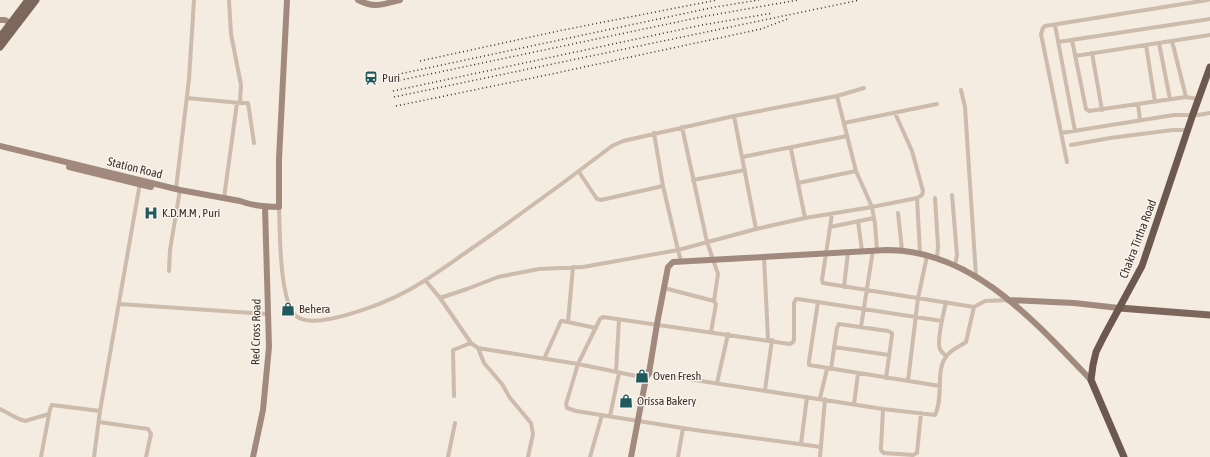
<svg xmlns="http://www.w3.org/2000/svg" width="1210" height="457" font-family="'Asap Condensed',sans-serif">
<rect width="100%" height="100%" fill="#f4ebe1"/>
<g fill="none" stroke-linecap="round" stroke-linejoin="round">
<path stroke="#cdbbac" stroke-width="4" d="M 1055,25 L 1075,131
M 1072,40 L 1086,109 L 1089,111 L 1186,97 L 1198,99
M 1172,41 L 1186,97
M 1058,42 L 1210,19
M 1159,43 L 1170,99
M 1146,45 L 1155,102
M 1092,53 L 1102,110
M 1075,56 L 1210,35
M 961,90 L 965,107 L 976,276
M 837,96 L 856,171 L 872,207 L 875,224 L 877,250
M 187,98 L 240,103 L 241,85 L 231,34 L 229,0
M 240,103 L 248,103 L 254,143
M 1138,104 L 1140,120
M 734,116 L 756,229
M 844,123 L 937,104
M 682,127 L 707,242 L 718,274 L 714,301
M 654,133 L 663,186 L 678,250 L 756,229 L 805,218 L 872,207 L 917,198 L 922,195 L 923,191 L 912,151 L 895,113
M 1061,133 L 1174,115 L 1198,115 L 1210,113
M 1071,145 L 1110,138 L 1173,130 L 1187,130
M 791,149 L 805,218
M 742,157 L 847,136
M 1067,162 L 1041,34 L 1043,28 L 1045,26 L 1208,0
M 579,172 L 597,199 L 601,200 L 663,186
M 693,180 L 745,170
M 798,183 L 856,171
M 176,189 L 189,79 L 194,0
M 952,195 L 957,255 L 955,266
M 224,198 L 237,103
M 917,198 L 920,253
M 935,198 L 938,246 L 937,259
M 279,207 C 280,230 279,301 296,316 C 315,332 387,302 407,291 C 428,280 448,265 468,251 C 517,217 565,182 612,146 L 623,141 L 734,116 L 837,96 L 864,88
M 898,213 L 902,250
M 832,214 L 822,280 L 823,283 L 974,307
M 858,221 L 862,251
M 830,227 L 874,218
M 764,257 L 768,339
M 169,271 L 170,250 L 180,190
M 425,280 L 440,298 L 471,343 L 478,348 L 578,364 L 646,378
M 844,287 L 848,252
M 664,288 L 714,301 L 716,304 L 711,332
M 440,298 L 467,289 L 498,277 L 539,269 L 583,267 L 678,250 L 681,261
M 818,302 L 809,361 L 809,365 L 940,386
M 119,304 L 268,314
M 568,322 L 573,267
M 861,327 L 873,250
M 834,347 L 889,355
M 478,348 L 484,363 L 502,384 L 510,398 L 531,423 L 533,434 L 528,457
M 946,356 C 944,354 941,352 940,349 C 936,341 944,312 946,302
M 544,359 L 561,321 L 563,321 L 596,328
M 831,369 L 837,328 L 839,324 L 888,331 L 892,333 L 892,335 L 886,378
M 616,372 L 619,319
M 649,373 L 883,409 L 935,415 C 944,398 935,371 946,357 C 950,350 959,347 966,342 L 974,307 L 985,301 L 1007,300
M 637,376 L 650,370
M 908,381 L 918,298 L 927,256
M 717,383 L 728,334
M 765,390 L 772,340
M 454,396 L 453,350 L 471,343
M 820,398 L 827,369
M 854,404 L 858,374
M 0,409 L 19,419 L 25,421 L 49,414
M 883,409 L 881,448 L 881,450 L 884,453 L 913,455 L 917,453 L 921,413
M 610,416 L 619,373
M 99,422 L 148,429 L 151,434 L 146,457
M 801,444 L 807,397
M 821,447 L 695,430 L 576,411 L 567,408 L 566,404 L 578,364 L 600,319 L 603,317 L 790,344 L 793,342 L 794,340 L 794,303 L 796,299 L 798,299 L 942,321
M 41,457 L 50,409 L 52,405 L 100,411
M 94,457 L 100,411 L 140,183
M 448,457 L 455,423
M 590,457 L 602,415
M 678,457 L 683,428
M 820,457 L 825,399"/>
<path stroke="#a18a7d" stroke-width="6" d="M 358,0 C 376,9 382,4 400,0
M 0,20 L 5,20 L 14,25
M 0,146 L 180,190 L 240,201 C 253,206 265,207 279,207 L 279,159 L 287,0
M 69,167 L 151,187
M 1008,300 L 1074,303 L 1119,308
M 253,457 L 263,410 L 269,347 L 265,207
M 631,457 L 646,378 L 649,373 L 657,324 L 668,267 L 673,262 L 887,250 C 973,250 1035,322 1091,380"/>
<path stroke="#7d675c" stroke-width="7" d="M 0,37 L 28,0
M 0,47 L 36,0
M 1119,308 L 1210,315"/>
<path stroke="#6c584f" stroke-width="7" d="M 1124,457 L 1091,380 L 1093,365 L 1096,352 L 1104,336 L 1142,266 L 1193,114 L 1210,67"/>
<path stroke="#3b302b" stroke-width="1.5" stroke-dasharray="1 3" stroke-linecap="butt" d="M 420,61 L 563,30 L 717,0
M 390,76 L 715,7 L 759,0
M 392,82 L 701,17 L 798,0
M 393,91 L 702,25 L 773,13
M 394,97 L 860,0
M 396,106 L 547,75 L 761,29 L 790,18"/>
</g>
<defs>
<g id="station-bare" transform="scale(1.08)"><path d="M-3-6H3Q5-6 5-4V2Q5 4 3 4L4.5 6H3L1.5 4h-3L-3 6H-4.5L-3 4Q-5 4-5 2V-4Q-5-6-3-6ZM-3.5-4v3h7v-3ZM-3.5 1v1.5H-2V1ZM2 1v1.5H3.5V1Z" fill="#1f5a5e" stroke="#fbf5ee" stroke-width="2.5" paint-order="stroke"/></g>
<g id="hospital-bare" transform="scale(1.08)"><path d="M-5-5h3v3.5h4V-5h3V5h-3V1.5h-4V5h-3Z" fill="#1f5a5e" stroke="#fbf5ee" stroke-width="2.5" paint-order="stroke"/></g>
<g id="shop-bare" transform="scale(1.08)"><path d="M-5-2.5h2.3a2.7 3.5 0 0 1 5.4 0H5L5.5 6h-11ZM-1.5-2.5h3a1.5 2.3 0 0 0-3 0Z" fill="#1f5a5e" stroke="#fbf5ee" stroke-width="2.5" paint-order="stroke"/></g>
</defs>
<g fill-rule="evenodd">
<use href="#station-bare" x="371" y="78"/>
<use href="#hospital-bare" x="151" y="213"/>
<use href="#shop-bare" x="288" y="309"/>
<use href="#shop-bare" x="642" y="376"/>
<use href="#shop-bare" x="626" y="401"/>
</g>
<g text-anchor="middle" stroke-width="3" stroke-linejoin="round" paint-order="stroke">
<g font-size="12" fill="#3b302b" stroke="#fbf5ee" text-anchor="start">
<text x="382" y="82">Puri</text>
<text x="162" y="217">K.D.M.M , Puri</text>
<text x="299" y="313">Behera</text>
<text x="653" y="380">Oven Fresh</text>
<text x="637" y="405">Orissa Bakery</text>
</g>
<g font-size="12" fill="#3b302b" stroke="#fbf5ee">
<text transform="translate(135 168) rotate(14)" y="4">Station Road</text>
<text transform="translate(1138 239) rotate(-69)" y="4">Chakra Tirtha Road</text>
<text transform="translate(256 332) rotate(-89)" y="4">Red Cross Road</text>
</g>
</g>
</svg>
